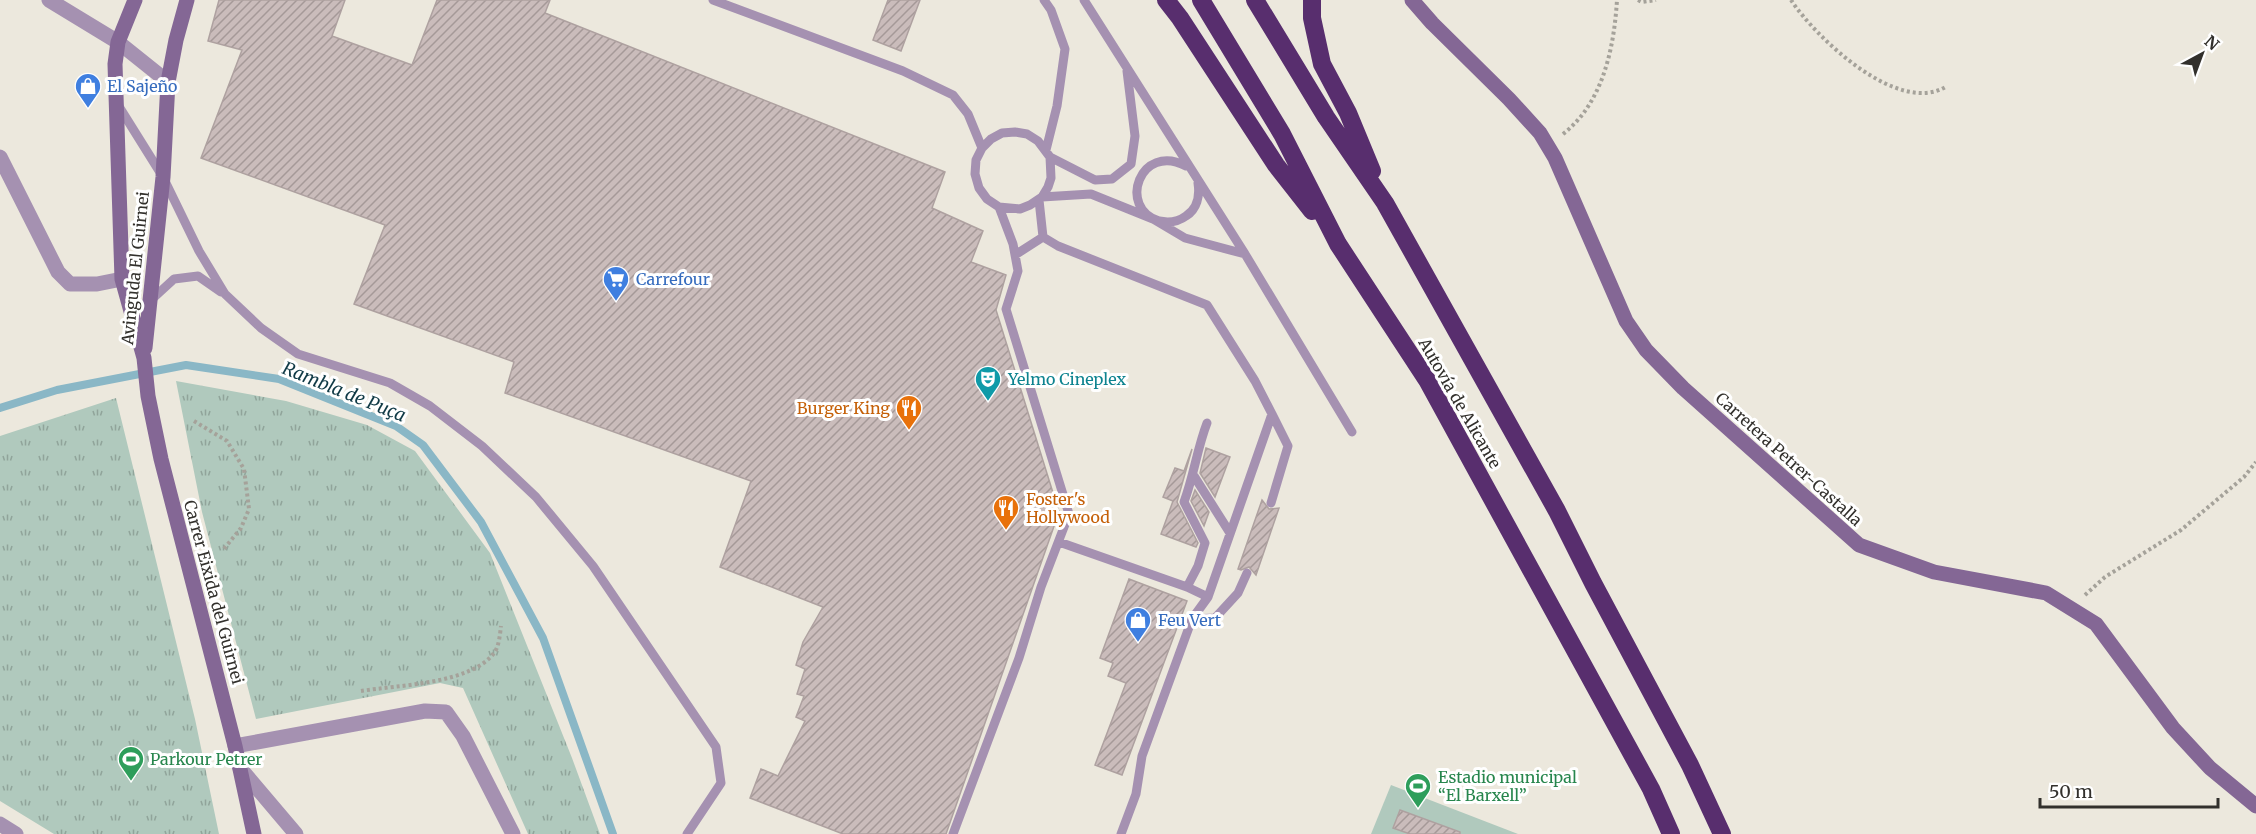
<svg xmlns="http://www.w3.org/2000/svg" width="2256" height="834" font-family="Merriweather,serif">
<defs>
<pattern id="park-tufts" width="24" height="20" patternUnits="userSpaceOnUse" patternTransform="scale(1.5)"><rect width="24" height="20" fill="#b0c9bd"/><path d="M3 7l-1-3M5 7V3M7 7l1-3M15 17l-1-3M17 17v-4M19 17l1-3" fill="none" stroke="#90a49a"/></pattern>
<pattern id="building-hatch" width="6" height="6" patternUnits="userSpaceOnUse" patternTransform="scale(1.5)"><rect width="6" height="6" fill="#cabcbb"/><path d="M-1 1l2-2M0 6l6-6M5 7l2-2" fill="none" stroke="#a59998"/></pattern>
</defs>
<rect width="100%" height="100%" fill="#ece8dd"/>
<path fill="#b0c9bd" d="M 1391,785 L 1518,834 L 1371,834 Z"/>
<path fill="url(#park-tufts)" d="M 176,381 L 286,401 L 367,425 L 415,451 L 490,553 L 572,758 L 600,834 L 528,834 L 463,688 L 440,683 L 256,719 L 202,512 Z
M 116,398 L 195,719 L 219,834 L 54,834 L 0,801 L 0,436 Z"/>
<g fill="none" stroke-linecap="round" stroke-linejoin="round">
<path stroke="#8ab7c6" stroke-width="8" d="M 0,408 L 57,390 L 186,365 L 279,379 L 396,426 L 423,445 L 481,522 L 543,638 L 613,834"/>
</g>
<path fill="url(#building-hatch)" stroke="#aea1a0" stroke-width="1.5" d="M 219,0 L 345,0 L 332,36 L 412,65 L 437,0 L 550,0 L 545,13 L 945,172 L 932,208 L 983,231 L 971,262 L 1006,275 L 996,310 L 1059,512 L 946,834 L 843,834 L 750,798 L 761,769 L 778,776 L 805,721 L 796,717 L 804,696 L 797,694 L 805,669 L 796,665 L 803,642 L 823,607 L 720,567 L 751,481 L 505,393 L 514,362 L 354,304 L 385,225 L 201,158 L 242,50 L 208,41 Z
M 888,0 L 920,0 L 901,51 L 873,40 Z
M 1206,448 L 1230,457 L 1215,497 L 1200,473 Z
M 1192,449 L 1177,502 L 1198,543 L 1196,547 L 1161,534 L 1173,501 L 1163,497 L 1175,468 L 1184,471 Z
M 1195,490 L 1209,512 L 1204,526 L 1191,501 Z
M 1262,500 L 1269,509 L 1279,508 L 1256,575 L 1249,567 L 1241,570 L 1238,569 Z
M 1129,579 L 1187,601 L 1122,775 L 1095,765 L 1126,683 L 1108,676 L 1113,663 L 1100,658 Z
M 1400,810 L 1460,832 L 1460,834 L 1410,834 L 1393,828 Z"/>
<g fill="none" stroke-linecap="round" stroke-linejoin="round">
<path stroke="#a5a29a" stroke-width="4" stroke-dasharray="3 3" stroke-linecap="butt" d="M 1638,0 L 1642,2 L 1656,0
M 1791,0 C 1816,38 1899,117 1947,86
M 1563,134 C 1603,103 1614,48 1617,0
M 194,421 L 227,441 L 244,469 L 249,509 L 241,528 L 223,550
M 2085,595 L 2105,577 L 2181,530 L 2244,477 L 2256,462
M 361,691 C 398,685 471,684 494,653 C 499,647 500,634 501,626"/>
<path stroke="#a591b1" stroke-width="9" d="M 713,0 L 903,71 L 953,95 L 968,114 L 982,148
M 1044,0 L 1051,10 L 1065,49 L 1057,106 L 1046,150
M 1084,0 L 1245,254 L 1352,432
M 118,105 L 163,177 L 199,251 L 225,294 L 261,328 L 298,354 L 390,383 L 430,406 L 482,446 L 536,497 L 593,566 L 716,747 L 721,783 L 687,834
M 1050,157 L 1095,180 L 1112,179 L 1131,164 L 1135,136 L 1127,71
M 1186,166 C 1140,142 1117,208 1159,221 C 1169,223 1178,222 1186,216 C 1197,209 1200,196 1198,183
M 1042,197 L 1091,194 L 1153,219 L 1185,238 L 1245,254
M 1039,200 L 1043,237 L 1058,246 L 1207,305 L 1255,381 L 1272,414 L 1208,597 L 1192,619 L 1142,756 L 1136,794 L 1121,834
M 1015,255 L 1043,237
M 150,301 L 174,279 L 198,276 L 221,292
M 1194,476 L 1230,533
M 1271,503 L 1288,446 L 1272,414
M 1059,542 L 1187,587 L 1208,597
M 1187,587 L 1198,566 L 1205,543 L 1184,502 C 1194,475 1197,449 1207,423
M 1192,619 L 1215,618 L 1238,593 L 1247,573
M 953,834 L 1019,658 L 1041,587 L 1069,514 L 1006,309 L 1018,271 L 1013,244 L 999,207 L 987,199 L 979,188 L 975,174 L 976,160 L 982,148 L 991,139 L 1002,133 L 1015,132 L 1027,134 L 1038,141 L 1050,157 L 1051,178 L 1048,187 L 1042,197 L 1030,205 L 1020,209 L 999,207"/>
<path stroke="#a591b1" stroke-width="15" d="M 49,0 L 118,42 L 168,82
M 0,157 L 58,272 L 70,284 L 97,284 L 122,279
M 235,746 L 425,711 L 446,712 L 463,736 L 513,834
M 240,768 L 296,834
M 0,824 L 16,834"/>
<path stroke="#846795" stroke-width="15" d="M 135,0 L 118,42 L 115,64 L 122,279 L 144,358 L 148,396 L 161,459 L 235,746 L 254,834
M 1412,0 L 1432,23 L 1509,99 L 1540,133 L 1555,158 L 1626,321 L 1646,350 L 1683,388 L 1859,545 L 1934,572 L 2046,593 L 2096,624 L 2173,728 L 2210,768 L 2256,806
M 145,348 L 163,177 L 168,82 L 176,40 L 187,0"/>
<path stroke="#582e6e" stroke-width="18" d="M 1166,0 L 1180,18 L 1276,165 L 1312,211
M 1201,0 L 1282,134 L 1338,244 L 1427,380 L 1651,789 L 1671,834
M 1255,0 L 1326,117 L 1385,203 L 1557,511 L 1593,583 L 1690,765 L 1722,834
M 1312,0 L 1312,18 L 1322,64 L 1348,113 L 1372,171"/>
</g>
<defs>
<g id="shop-pin" transform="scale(1.35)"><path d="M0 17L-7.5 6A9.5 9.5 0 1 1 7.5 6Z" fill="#3f7fe0" stroke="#fff"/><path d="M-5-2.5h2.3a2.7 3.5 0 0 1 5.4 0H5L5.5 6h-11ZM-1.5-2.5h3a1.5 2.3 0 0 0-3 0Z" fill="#fff"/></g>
<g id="supermarket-pin" transform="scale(1.35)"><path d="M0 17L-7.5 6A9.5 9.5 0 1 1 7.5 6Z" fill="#3f7fe0" stroke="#fff"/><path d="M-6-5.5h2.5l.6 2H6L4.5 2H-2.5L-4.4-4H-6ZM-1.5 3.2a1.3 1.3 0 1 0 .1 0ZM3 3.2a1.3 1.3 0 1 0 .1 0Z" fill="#fff"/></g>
<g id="theatre-pin" transform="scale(1.35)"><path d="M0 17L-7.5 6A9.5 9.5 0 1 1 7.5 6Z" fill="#0f9aa8" stroke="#fff"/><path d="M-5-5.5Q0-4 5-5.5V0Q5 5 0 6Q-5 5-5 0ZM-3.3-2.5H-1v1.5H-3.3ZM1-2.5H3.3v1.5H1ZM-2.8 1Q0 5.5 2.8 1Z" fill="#fff"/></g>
<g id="restaurant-pin" transform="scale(1.35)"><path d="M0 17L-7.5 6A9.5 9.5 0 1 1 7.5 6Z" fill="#e8710a" stroke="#fff"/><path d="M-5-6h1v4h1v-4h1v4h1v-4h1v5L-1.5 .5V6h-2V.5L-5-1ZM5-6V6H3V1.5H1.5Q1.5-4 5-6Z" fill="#fff"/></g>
<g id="stadium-pin" transform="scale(1.35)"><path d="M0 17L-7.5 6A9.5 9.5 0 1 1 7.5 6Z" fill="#2e9e5b" stroke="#fff"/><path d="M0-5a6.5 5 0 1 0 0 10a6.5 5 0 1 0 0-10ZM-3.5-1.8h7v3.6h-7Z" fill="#fff"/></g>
</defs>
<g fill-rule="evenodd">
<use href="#shop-pin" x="88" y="86"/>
<use href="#supermarket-pin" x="616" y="279"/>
<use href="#theatre-pin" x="988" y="379"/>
<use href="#restaurant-pin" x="909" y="408"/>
<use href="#restaurant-pin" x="1006" y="508"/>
<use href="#shop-pin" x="1138" y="620"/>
<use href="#stadium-pin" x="131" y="759"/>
<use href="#stadium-pin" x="1418" y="786"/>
</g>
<g text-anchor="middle" stroke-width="6" stroke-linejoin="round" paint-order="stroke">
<g font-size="16" fill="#366cbe" stroke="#fff" text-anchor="start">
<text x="107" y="92">El Sajeño</text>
<text x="636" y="285">Carrefour</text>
<text x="1158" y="626">Feu Vert</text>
</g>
<g font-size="16" fill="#32302c" stroke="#fff">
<text transform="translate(135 268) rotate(-84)" y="6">Avinguda El Guirnei</text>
<text transform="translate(1460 403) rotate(60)" y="6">Autovía de Alicante</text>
<text transform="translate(1789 459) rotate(42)" y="6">Carretera Petrer-Castalla</text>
<text transform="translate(214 592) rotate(75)" y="6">Carrer Eixida del Guirnei</text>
</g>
<g font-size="16" fill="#0d838f" stroke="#fff" text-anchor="start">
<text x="1008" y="385">Yelmo Cineplex</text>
</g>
<g font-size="16" fill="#c56008" stroke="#fff" text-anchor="end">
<text x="890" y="414">Burger King</text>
<text x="1026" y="505" text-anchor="start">Foster's<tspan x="1026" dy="18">Hollywood</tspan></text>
</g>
<g font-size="16" fill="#27864d" stroke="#fff" text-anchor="start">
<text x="150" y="765">Parkour Petrer</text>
<text x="1438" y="783">Estadio municipal<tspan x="1438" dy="18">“El Barxell”</tspan></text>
</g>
<g font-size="18" font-style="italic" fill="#103a46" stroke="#fff">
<text transform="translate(344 392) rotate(22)" y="6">Rambla de Puça</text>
</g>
</g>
<g transform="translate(2202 54) rotate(41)" stroke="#ffffff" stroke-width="4.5" paint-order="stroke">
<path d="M0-4.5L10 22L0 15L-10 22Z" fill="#32302c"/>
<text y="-9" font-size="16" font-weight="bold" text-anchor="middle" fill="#32302c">N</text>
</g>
<path d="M2040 798v9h178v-9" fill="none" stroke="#32302c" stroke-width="3"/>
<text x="2049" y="798" font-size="18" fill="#32302c" stroke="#ffffff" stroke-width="4.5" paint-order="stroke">50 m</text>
</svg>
